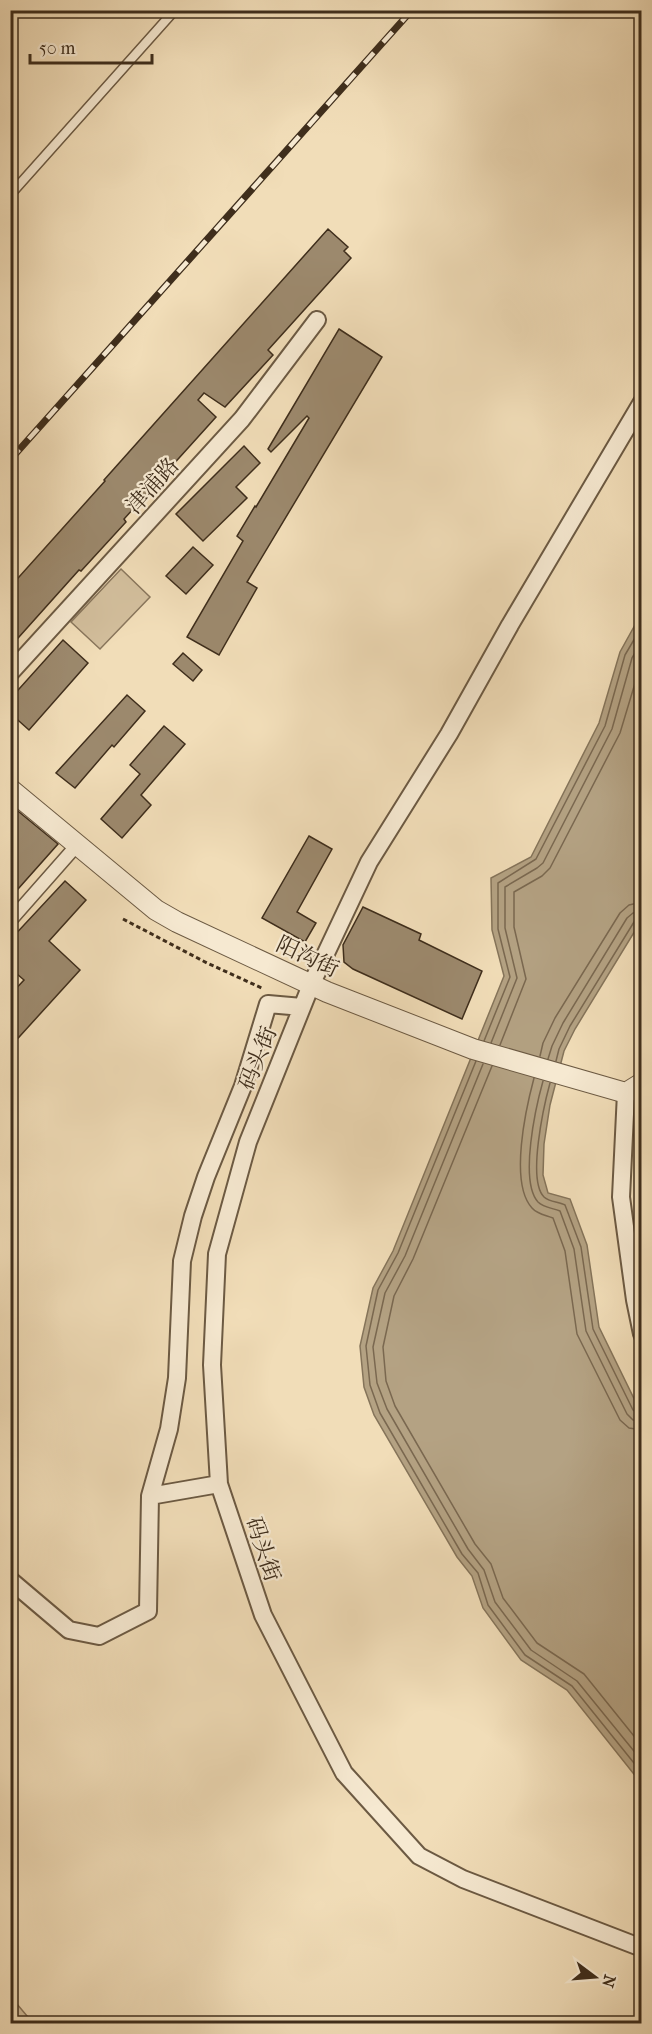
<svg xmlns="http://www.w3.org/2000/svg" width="652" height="2034" font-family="'IM FELL French Canon','Noto Serif SC',serif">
<rect width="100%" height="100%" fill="#f1ddb8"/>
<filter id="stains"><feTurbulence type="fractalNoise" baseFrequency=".00333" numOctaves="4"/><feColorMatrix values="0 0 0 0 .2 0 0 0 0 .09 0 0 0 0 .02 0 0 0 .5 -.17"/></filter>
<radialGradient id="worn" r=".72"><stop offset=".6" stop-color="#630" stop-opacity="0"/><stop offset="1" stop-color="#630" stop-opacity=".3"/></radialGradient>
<path fill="#d3bf9d" stroke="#89765c" stroke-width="1.5" d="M 121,569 L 150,597 L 100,649 L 71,622 Z
M 10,1997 L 11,1997 L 33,2023 L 11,2023 Z"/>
<path fill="#b4a283" stroke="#85745a" stroke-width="1.5" d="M 641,614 L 641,921 L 575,1029 L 564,1051 L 550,1105 L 544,1144 L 543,1175 L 548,1193 L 570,1199 L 587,1245 L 599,1327 L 641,1413 L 641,1783 L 567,1690 L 521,1660 L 483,1608 L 472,1576 L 457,1557 L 374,1415 L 364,1387 L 360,1346 L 373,1288 L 393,1251 L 504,976 L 492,930 L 491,878 L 531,857 L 599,723 L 620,652 Z"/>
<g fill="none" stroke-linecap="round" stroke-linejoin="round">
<path stroke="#7a6850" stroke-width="1.5" d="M 484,1041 L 510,977 L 498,929 L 498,883 L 536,859 L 605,726 L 625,655 L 642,626
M 491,1043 L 517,978 L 505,928 L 505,887 L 537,868 L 543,863 L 612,729 L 632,658 L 642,641
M 500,1045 L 526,979 L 514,927 L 514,892 L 542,876 L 550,868 L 620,733 L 642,660
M 540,1056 L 543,1043 L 555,1018 L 620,913 L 629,905 L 642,902
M 548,1059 L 552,1046 L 563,1023 L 627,918 L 633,913 L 642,911
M 476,1061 L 398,1253 L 378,1290 L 366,1346 L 370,1385 L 380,1413 L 462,1554 L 478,1573 L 488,1605 L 525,1655 L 572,1686 L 642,1773
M 556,1061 L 559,1049 L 570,1026 L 634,922 L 642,919
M 483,1064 L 405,1256 L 385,1293 L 373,1347 L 377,1383 L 387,1409 L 468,1549 L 484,1570 L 495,1602 L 531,1650 L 577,1681 L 642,1761
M 492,1066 L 413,1259 L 394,1296 L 383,1347 L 386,1381 L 395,1406 L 475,1544 L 491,1564 L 503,1598 L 537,1643 L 584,1674 L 642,1746
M 534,1078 C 526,1108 509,1183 532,1208 C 537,1214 545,1215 553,1218 L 565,1251 L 577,1334 L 620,1420 L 629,1428 L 642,1430
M 543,1081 C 536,1106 519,1181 538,1202 C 544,1208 553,1208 560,1211 L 574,1249 L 586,1331 L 627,1414 L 633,1420 L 642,1421
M 550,1083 C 544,1105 527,1180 544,1197 C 549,1202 560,1202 565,1205 L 581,1247 L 593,1329 L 633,1410 L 637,1413 L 642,1414"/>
</g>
<path fill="#9c896d" stroke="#3f2e1c" stroke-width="1.5" d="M 328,229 L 348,247 L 344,251 L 351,258 L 268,350 L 273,355 L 225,407 L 204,393 L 198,400 L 216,417 L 124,519 L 126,522 L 81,571 L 79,570 L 10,647 L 10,587 L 105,481 L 104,480 Z
M 339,329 L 382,357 L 247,582 L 257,588 L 219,655 L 187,637 L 243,541 L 237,536 L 255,506 L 256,507 L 309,418 L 307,416 L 271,452 L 268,449 Z
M 244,446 L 260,463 L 236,487 L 247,498 L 203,541 L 176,514 Z
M 193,547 L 213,565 L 186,594 L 166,576 Z
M 63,640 L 88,663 L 29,730 L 10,713 L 10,699 Z
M 183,653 L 202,670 L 193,681 L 173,664 Z
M 127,695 L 145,711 L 114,747 L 112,745 L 75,788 L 56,773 Z
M 164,726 L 185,744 L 141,795 L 151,805 L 122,838 L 101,819 L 140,774 L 130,765 Z
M 13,807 L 58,844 L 10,898 L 10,810 Z
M 309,836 L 332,849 L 297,912 L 316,923 L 305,942 L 262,918 Z
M 65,881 L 86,900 L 49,941 L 80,970 L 10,1047 L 10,995 L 24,980 L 10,968 L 10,940 Z
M 363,907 L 421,934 L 419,940 L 482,971 L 462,1019 L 353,969 L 344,962 L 343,945 Z"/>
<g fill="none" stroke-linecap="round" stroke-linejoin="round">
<g stroke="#6c5a43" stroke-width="11">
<path id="service" d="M 10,195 L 175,10"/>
</g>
<g stroke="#6c5a43" stroke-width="15">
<path id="pedestrian" d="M 10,921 L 77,845"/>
</g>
<g stroke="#6c5a43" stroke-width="20">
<path id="minor" d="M 642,402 L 510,625 L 449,734 L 369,862 L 311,985 L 248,1142 L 217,1254 L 212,1365 L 219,1484 L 263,1615 L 344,1773 L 419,1856 L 463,1879 L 642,1948
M 10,673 L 242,419 L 317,320
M 626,1093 L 621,1197 L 635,1300 L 642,1334
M 150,1496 L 169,1429 L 177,1378 L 182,1261 L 193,1216 L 206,1177 L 243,1086 L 268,1004 L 302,1007
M 10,1580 L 69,1630 L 99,1636 L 148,1611 L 150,1496 L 219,1484"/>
</g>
<g stroke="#6c5a43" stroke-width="22">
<path id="tertiary" d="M 10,789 L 156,910 L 177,922 L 327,992 L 473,1049 L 626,1093 L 642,1083"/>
</g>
<path stroke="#3f2e1c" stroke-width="3" stroke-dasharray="4.5 3" stroke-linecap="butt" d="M 123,919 L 207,963 L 264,989"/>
<use href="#service" stroke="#f6e9d1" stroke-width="8"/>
<use href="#pedestrian" stroke="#f6e9d1" stroke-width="12"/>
<use href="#minor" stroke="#f6e9d1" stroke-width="16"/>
<use href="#tertiary" stroke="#f6e9d1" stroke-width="20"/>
<g stroke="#3f2e1c" stroke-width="7">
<path id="rail" d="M 10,460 L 412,10"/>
</g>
<use href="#rail" stroke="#f6e9d1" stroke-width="4.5" stroke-dasharray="14" stroke-linecap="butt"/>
</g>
<g text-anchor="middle" stroke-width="4.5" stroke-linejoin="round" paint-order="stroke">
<g font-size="22" fill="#3f2e1c" stroke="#f6e9d1">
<text transform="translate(152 485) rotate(-48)" y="8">津浦路</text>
<text transform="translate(308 956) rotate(25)" y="8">阳沟街</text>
<text transform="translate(257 1058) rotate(-68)" y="8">码头街</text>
<text transform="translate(264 1549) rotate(72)" y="8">码头街</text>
</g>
</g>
<rect width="652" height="2034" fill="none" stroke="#f1ddb8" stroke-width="36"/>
<rect x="12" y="12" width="628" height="2010" fill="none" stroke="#3f2e1c" stroke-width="3"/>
<rect x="18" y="18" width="616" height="1998" fill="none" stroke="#3f2e1c" stroke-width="1.5"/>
<g transform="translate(595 1977) rotate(106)" stroke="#f6e9d1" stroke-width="4.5" paint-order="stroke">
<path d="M0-4.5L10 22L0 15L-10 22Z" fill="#3f2e1c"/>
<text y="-9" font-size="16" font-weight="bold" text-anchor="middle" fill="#3f2e1c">N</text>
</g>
<path d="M30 54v9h122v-9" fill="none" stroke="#3f2e1c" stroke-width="3"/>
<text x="39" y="54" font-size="18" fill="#3f2e1c" stroke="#f6e9d1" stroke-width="4.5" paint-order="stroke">50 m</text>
<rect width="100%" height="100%" filter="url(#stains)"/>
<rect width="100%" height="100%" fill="url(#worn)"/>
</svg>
